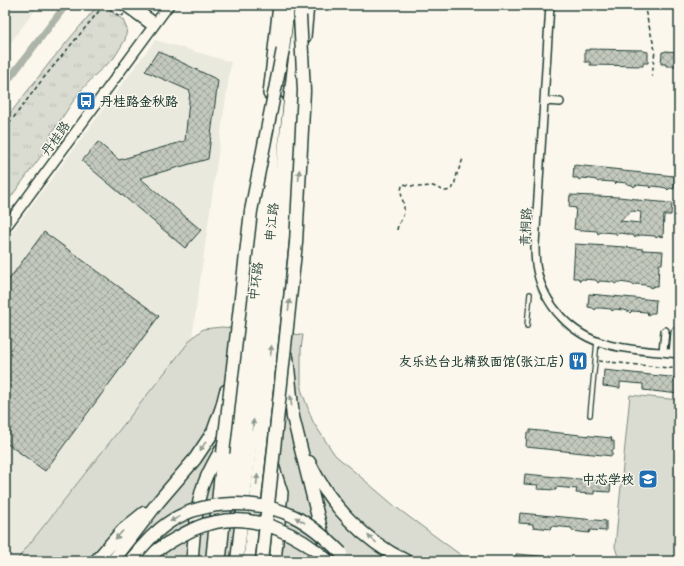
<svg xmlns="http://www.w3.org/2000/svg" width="684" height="566" font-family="'Comic Neue','LXGW WenKai TC',sans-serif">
<defs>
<pattern id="grass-tufts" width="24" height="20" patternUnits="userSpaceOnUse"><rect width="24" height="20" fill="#dbdcd1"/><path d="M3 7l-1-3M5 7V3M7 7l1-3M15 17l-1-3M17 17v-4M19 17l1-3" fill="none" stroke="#bcbeb4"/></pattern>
<pattern id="building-cross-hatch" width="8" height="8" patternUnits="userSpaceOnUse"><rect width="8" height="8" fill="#c4c9be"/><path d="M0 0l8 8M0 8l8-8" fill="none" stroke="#9fa49b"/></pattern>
</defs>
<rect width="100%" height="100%" fill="#fbf7ec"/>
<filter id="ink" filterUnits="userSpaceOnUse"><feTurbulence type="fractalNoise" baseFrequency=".025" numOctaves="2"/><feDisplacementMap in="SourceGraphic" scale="8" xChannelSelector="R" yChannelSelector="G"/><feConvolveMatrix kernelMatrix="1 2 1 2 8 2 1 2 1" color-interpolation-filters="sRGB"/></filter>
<g filter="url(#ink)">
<path fill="#eae9de" d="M 5,5 L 39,5 L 5,50 Z
M 155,40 L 231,62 L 192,338 L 16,561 L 5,561 L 5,241 Z"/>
<path fill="url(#grass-tufts)" stroke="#7d8c82" d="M 98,5 L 103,5 L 123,20 L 127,29 L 125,40 L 114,58 L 96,74 L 78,94 L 51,134 L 47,148 L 5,205 L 5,120 L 50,62 Z"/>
<path fill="#dbdcd1" stroke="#7d8c82" d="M 222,327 L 303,335 L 301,349 L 301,389 L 313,422 L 335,455 L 397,508 L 462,556 L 474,561 L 16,561 L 192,338 L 203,329 Z
M 630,395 L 679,400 L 679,561 L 620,561 L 619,560 L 615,547 Z"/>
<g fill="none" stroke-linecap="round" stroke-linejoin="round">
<path stroke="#adb4aa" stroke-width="7" d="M 5,84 L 66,5"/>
</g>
<path fill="url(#building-cross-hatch)" stroke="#1f3d34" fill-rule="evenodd" d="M 589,49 L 643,50 L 643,51 L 648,52 L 648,63 L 643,63 L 643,66 L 590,65 L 590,62 L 585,62 L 585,50 L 589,50 Z
M 158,51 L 218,80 L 208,159 L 140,178 L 201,230 L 185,248 L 82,161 L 98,142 L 119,160 L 185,141 L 190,91 L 145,71 Z
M 665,51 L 679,52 L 679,64 L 676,64 L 676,66 L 666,66 L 666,64 L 661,64 L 662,52 L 665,52 Z
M 574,165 L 622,170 L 622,171 L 675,176 L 674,189 L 670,188 L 668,190 L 666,188 L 661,187 L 653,186 L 651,188 L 649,186 L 636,185 L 634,187 L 632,185 L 627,184 L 627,183 L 617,182 L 615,184 L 613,182 L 600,181 L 598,182 L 596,180 L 591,179 L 582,178 L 579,180 L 578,178 L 573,178 Z
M 570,195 L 619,197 L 637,199 L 637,200 L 672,203 L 671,215 L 664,215 L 663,237 L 659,236 L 656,238 L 655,236 L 641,235 L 637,236 L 635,238 L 633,235 L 628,235 L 628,234 L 619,233 L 617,235 L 615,233 L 601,232 L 598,234 L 597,231 L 583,230 L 581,232 L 579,230 L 574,229 L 576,208 L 569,207 ZM 632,211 L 641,212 L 640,223 L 620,221 Z
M 44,232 L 159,316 L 45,471 L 5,442 L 5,285 Z
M 575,244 L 625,247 L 643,249 L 643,250 L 663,251 L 662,264 L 659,264 L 658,286 L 654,286 L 651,288 L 650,286 L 645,285 L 636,284 L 634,286 L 632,284 L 627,283 L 618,282 L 615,284 L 613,282 L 600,281 L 598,283 L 596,280 L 582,279 L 580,281 L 578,278 L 573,278 Z
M 589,294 L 656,300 L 655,313 L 651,313 L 648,315 L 647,312 L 632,311 L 630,313 L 628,311 L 623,310 L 615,309 L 612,311 L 611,309 L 601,308 L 597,308 L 595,310 L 593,308 L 588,307 Z
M 604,370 L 679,378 L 679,394 L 643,390 L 643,384 L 620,382 L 620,388 L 603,386 Z
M 530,430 L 612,438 L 611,441 L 614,441 L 614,450 L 612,450 L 612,456 L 526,447 L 527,433 L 530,433 Z
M 525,474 L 611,482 L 610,492 L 594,491 L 594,494 L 576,493 L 577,489 L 556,487 L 556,490 L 537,489 L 538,485 L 524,484 Z
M 520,513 L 606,521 L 606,531 L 590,530 L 589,533 L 572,531 L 572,528 L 552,526 L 551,529 L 533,527 L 533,524 L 519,523 Z
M 516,554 L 551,557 L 550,561 L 515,561 Z"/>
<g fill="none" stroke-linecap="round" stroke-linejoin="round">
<g stroke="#1f3d34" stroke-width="6">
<path id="service" d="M 527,326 L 530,294
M 590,415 L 597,341"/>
</g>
<g stroke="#1f3d34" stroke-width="10">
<path id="minor" d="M 122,5 L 152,27
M 133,5 L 156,22
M 550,5 L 535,245 C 535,253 535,262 537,270 C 544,305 571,335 606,344 C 629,351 655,351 679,354
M 544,101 L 560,102
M 663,352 L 665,331
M 673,353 L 675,332"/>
</g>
<g stroke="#1f3d34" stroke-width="12">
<path id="tertiary" d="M 5,228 L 169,5"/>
</g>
<g stroke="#1f3d34" stroke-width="14">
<path id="primary" d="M 305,37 L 308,5
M 269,94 L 279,5
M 272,462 L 282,493 L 275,561
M 192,561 C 194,538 195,514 201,492 C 205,476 215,459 224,444
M 220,561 L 258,204
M 249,561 L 299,94"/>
</g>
<g stroke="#1f3d34" stroke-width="15">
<path id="trunk" d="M 282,59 L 288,5
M 287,357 L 293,417 L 329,561
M 309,462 C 329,504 364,541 406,561
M 236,497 L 277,102
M 96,561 L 123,530 L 144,513
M 113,561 L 159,501 L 195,459 L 213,432 L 222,407 L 226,391
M 145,561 L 149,556 L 168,543
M 212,561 L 223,453
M 237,561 L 301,5"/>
</g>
<path stroke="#1f3d34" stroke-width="1.5" stroke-dasharray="4 3" stroke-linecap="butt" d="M 105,5 L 112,11 L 121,17 L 124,14
M 645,5 L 645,10 L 655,50 L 652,77
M 5,129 L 42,80 L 104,5
M 676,137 L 679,137
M 397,230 C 398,222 404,218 404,211 C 405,202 398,193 403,184 L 417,187 L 433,186 L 445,191 L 451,190 L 454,186 L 457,174 L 463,159
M 599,361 L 679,369"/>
<use href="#service" stroke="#fbf7ec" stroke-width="3.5"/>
<use href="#minor" stroke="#fbf7ec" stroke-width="7"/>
<use href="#tertiary" stroke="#fbf7ec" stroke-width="9"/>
<use href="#primary" stroke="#fbf7ec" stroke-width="11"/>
<use href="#trunk" stroke="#fbf7ec" stroke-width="12"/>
<g stroke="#1f3d34" stroke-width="15" stroke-linecap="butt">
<path id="trunk-bridge" d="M 223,453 L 251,211 L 283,49
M 168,543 C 184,534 198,525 216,522 C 256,513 300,535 328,561
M 130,561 C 142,547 155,531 171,521 C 206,499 260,499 295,517 C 313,526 327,539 341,553
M 262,561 L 296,243 L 304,91 L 300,16"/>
</g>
<use href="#trunk-bridge" stroke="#fbf7ec" stroke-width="12"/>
</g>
<defs><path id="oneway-solid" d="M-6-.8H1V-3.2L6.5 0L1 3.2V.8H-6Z"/></defs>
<g fill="#8d9a90">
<use href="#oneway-solid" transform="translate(299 175) rotate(-86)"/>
<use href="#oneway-solid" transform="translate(289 305) rotate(-84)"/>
<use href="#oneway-solid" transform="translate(271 351) rotate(-84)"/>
<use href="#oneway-solid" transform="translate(291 401) rotate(-97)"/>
<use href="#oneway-solid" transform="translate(253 425) rotate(-83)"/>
<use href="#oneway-solid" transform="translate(203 446) rotate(123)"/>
<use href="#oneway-solid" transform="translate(257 480) rotate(-84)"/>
<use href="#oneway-solid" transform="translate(175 519) rotate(153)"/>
<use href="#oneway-solid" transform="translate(300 520) rotate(-150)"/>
<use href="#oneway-solid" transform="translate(119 535) rotate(133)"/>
<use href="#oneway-solid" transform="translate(372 539) rotate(-140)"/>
</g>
</g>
<defs>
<g id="bus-square" transform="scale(1)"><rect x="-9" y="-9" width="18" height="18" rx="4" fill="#1f6fb2" stroke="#fbf7ec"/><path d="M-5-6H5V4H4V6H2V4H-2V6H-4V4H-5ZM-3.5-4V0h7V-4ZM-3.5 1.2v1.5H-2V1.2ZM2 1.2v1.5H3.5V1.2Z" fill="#fff"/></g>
<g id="restaurant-square" transform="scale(1)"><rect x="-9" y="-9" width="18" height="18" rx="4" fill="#1f6fb2" stroke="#fbf7ec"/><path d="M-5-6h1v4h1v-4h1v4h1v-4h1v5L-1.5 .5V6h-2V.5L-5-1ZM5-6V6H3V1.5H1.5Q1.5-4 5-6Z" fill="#fff"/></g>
<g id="school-square" transform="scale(1)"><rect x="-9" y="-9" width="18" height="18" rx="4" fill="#1f6fb2" stroke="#fbf7ec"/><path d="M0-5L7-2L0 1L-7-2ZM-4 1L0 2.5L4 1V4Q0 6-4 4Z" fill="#fff"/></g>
</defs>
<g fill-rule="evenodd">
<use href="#bus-square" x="86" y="101"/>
<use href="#restaurant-square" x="578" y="361"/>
<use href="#school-square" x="648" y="479"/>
</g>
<g text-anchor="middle" stroke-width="3" stroke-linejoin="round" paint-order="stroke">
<g font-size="13" font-weight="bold" fill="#1f3d34" stroke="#fbf7ec" text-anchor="end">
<text x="100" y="106" text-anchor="start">丹桂路金秋路</text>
<text x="564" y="366">友乐达台北精致面馆(张江店)</text>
<text x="634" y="484">中芯学校</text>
</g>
<g font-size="13" fill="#1f3d34" stroke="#fbf7ec">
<text transform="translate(55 138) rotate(-54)" y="5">丹桂路</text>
<text transform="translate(271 222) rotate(-84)" y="5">申江路</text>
<text transform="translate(525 227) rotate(-87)" y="5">青桐路</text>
<text transform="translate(255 281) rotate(-83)" y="5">中环路</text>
</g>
</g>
<rect width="684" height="566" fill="none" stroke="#fbf7ec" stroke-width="20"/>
<rect x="10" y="10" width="664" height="546" fill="none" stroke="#1f3d34" stroke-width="1.5" filter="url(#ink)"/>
</svg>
